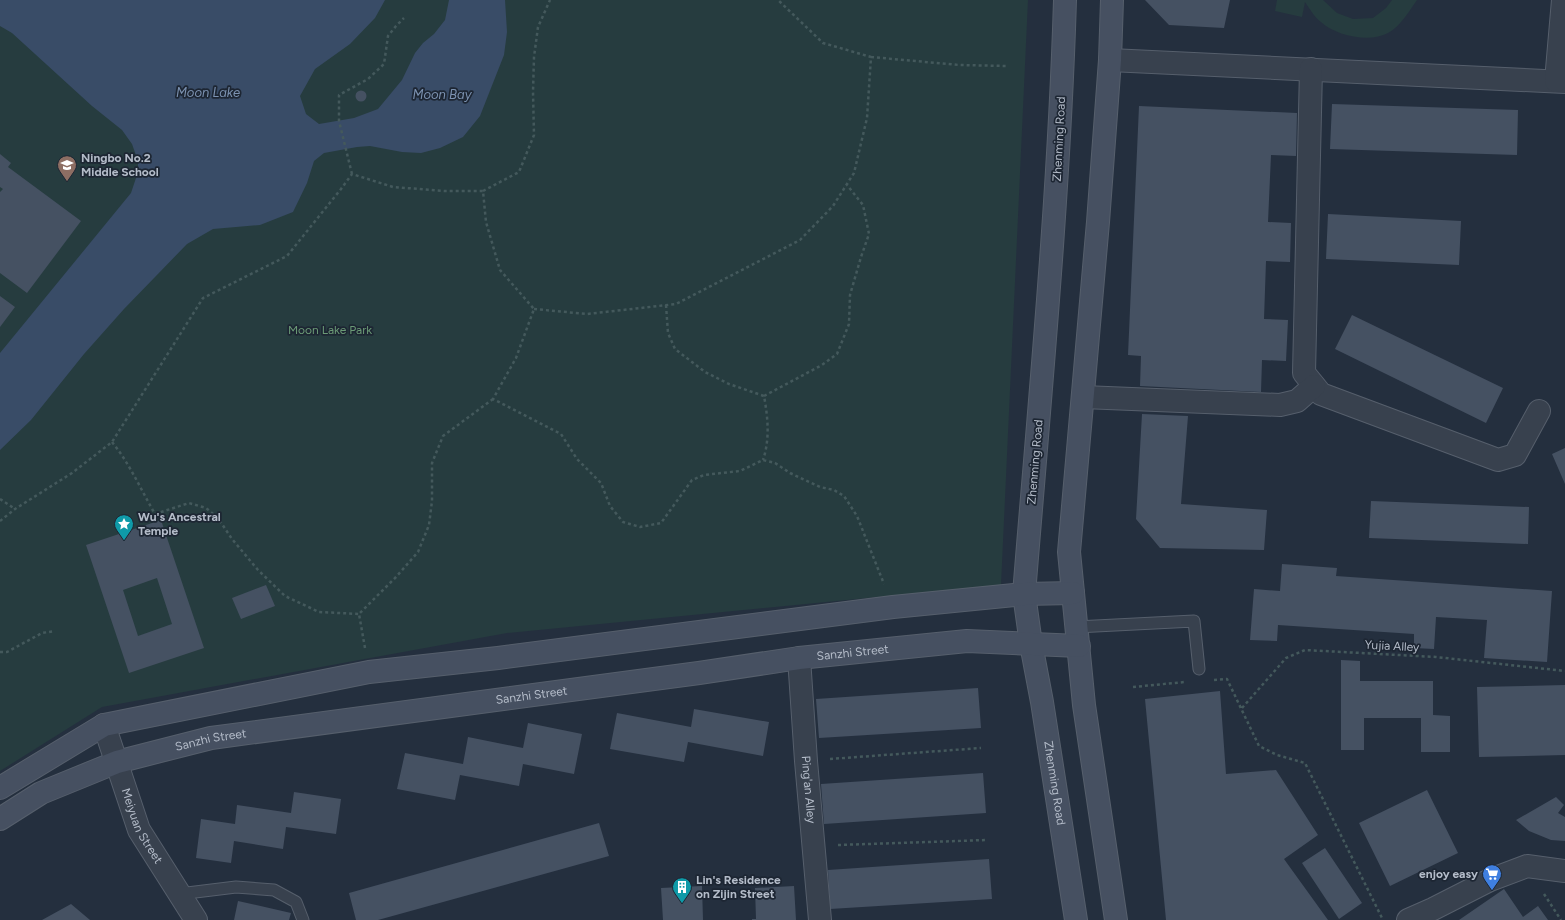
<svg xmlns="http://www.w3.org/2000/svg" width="1565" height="920" font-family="Figtree,sans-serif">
<rect width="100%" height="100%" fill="#242f3e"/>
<path fill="#263c3f" d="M 0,0 L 1028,0 L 1001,585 L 507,633 L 102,707 L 0,771 Z
M 1277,0 L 1323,0 L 1337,13 L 1353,19 L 1373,18 L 1386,8 L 1392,0 L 1417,0 C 1410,10 1400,27 1388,33 C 1370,43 1336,36 1321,22 C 1314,17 1310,9 1305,2 L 1302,17 L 1275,11 Z"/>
<path fill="#394c67" d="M 0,0 L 385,0 L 375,18 L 350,44 L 315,69 L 300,96 L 306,114 L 319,124 L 354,118 L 378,109 L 402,80 L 415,53 L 423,43 L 434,34 L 445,20 L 449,0 L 505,0 L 507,32 L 504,55 L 480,116 L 463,137 L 440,148 L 421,153 L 402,152 L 370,146 L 357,147 L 324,153 L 314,161 L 307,183 L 293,212 L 260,225 L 213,229 L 187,244 L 124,309 L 84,354 L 31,420 L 0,450 L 0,353 L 131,193 L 138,172 L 138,161 L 132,144 L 122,130 L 92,106 L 12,33 L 0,26 Z"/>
<path fill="#455162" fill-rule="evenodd" d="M 1145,0 L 1230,0 L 1224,28 L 1169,25 Z
M355.5 96a5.5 5.5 0 1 1 11 0a5.5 5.5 0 1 1-11 0Z
M 1332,104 L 1518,110 L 1517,155 L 1330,149 Z
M 1139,106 L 1297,113 L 1296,156 L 1271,155 L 1268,222 L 1291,223 L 1290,262 L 1266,261 L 1264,319 L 1288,320 L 1286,361 L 1262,360 L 1261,392 L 1140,386 L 1141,356 L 1128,355 Z
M 0,154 L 11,163 L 8,167 L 81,221 L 27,293 L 0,273 L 0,192 L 3,189 L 0,187 Z
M 1328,214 L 1461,221 L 1459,265 L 1326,259 Z
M 0,296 L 15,307 L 0,327 Z
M 1352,315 L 1503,388 L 1486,423 L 1335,349 Z
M 1142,414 L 1188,416 L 1181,504 L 1267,510 L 1264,550 L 1160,548 L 1136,519 Z
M 1565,448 L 1565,484 L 1552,454 Z
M 1371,501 L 1529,507 L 1528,544 L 1369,538 Z
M 161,520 L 204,648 L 129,673 L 86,545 ZM 157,578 L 172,624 L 138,636 L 123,590 Z
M 1282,564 L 1337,568 L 1336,576 L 1552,591 L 1547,662 L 1484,658 L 1487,620 L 1436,617 L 1434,649 L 1414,648 L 1414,634 L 1278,625 L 1277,641 L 1250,640 L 1254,589 L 1280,591 Z
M 266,585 L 275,606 L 241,619 L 232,598 Z
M 1341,660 L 1360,661 L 1360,681 L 1433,681 L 1433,715 L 1450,716 L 1450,752 L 1421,752 L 1421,718 L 1364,718 L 1364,750 L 1341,750 Z
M 1565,685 L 1565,755 L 1479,757 L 1477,687 Z
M 978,688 L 981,728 L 819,738 L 816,699 Z
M 1220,691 L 1226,774 L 1276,770 L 1318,835 L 1284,859 L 1328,920 L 1166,920 L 1145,699 Z
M 694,709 L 769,722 L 763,756 L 688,742 L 684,762 L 610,749 L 617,713 L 691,727 Z
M 528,723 L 582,734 L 574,774 L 523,764 L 519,786 L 460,775 L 455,800 L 397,789 L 405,753 L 463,764 L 468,737 L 523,748 Z
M 983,773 L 986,813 L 824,824 L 821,784 Z
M 1427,790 L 1458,853 L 1390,886 L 1359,823 Z
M 294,792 L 341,799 L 336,834 L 286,827 L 283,849 L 234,841 L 231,863 L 196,858 L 201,819 L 235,824 L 237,805 L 291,813 Z
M 1556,797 L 1564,805 L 1558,813 L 1565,817 L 1565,841 L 1551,840 L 1529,831 L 1516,820 Z
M 599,823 L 609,856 L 378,920 L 356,920 L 349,893 Z
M 1325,848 L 1362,903 L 1339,919 L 1302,863 Z
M 989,859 L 992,899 L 830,909 L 828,870 Z
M 702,886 L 703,920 L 663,920 L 661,888 Z
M 794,886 L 796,920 L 752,920 L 752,919 L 756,919 L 755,888 Z
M 1504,889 L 1523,917 L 1538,906 L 1548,920 L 1459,920 Z
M 238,901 L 291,913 L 289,920 L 234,920 Z
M 71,904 L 90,920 L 42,920 Z"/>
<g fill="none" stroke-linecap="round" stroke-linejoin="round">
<g stroke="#565f6c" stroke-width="13">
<path id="lane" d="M 1076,627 L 1194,621 L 1199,669
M 179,894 L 236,887 L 274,890 L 296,902 L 303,920"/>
</g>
<g stroke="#565f6c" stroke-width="24">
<g id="street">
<path d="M 1110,60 L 1565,82"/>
<path d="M 1311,69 L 1304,373 L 1321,394 L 1498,460 L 1515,455 L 1539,411"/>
<path d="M 1556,81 L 1563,0"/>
<path d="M 1083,397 L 1280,405 L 1297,401 L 1314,386"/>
<path id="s1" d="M 799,658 L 806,761 L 820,920"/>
<path id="s2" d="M 104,725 L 139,830 L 196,920"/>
<path d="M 1408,920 L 1433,909 L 1490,880 L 1527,866 L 1565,871"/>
</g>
</g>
<g stroke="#565f6c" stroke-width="24">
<g id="secondary">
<path id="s3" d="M 1065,0 C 1059,198 1040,396 1024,594 L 1031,644 L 1042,702 L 1076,920"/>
<path d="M 1112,0 L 1110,60 L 1098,222 L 1069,552 L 1084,705 L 1116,920"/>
<path d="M 0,788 L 104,725 L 369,672 L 498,658 L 893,607 L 1024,594 L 1073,593"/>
<path id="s4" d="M 0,819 L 41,793 L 117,762 L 211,738 L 699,673 L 799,658 L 967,641 L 1079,646"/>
</g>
</g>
<path stroke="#44595c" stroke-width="2.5" stroke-dasharray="3 3" stroke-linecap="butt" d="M 871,57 L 959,65 L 1006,66
M 352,174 L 339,121 L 339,95 L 368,79 L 384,64 L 388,36 L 396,26 L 404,18
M 483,191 L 519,172 L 534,135 L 533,92 L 534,57 L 538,27 L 550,0
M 666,305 L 668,333 L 675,349 L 705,372 L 729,384 L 764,396 C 768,418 770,439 763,460
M 534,309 L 587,314 L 676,304 L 800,240 L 833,206 L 854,173 L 867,118 L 871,57 L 823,43 L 778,0
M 764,396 L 822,365 L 837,354 L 849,324 L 850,295 L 861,257 L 869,234 L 863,205 L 847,185
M 112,442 C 130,464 141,490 155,514 L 189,503 L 206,508 L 218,518 L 232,539 L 258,570 L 285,596 L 319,612 L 359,614
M 0,499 L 15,509
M 0,521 L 15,509 L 72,473 L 112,442 L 203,298 L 287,256 L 341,189 L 352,174 L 393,187 L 445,191 L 483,191 L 486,222 L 500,270 L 534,309 L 516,358 L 493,399 L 561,434 L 577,459 L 601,483 L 610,506 L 623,522 L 640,527 L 661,523 L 692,480 L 704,475 L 740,471 L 763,460 L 775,463 L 790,473 L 820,487 L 834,490 L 844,496 L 857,516 L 884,584
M 365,648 L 359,614 L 396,577 L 418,552 L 429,525 L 432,501 L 432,463 L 443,436 L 493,399
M 0,652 L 7,652 L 42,633 L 55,631
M 1214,680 L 1227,679 L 1259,746 L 1277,755 L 1305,763 L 1383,920
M 1133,687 L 1185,682
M 1242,708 L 1286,658 L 1305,650 L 1436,657 L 1565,671
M 830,759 L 981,748
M 838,845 L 987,840
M 1544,894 L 1561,920"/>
<use href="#lane" stroke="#38414e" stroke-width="11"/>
<use href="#street" stroke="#38414e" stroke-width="22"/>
<use href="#secondary" stroke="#465061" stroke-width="22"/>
</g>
<defs>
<g id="school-pin" transform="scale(1)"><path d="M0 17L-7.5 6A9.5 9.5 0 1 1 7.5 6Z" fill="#8d6e63" stroke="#1d2633"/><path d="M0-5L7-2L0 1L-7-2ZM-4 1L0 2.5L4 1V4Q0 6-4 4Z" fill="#fff"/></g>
<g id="sight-pin" transform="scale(1)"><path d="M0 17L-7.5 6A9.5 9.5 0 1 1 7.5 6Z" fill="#0f9aa8" stroke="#1d2633"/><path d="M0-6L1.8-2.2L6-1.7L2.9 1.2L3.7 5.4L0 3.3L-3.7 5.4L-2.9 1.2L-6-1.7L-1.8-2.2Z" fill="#fff"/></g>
<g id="supermarket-pin" transform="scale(1)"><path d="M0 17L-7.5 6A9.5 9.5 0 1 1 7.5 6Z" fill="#3f7fe0" stroke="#1d2633"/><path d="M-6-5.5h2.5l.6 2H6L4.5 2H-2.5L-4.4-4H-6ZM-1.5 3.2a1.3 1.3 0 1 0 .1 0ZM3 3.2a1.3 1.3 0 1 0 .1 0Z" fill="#fff"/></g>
<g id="building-pin" transform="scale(1)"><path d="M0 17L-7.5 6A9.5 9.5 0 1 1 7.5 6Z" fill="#0f9aa8" stroke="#1d2633"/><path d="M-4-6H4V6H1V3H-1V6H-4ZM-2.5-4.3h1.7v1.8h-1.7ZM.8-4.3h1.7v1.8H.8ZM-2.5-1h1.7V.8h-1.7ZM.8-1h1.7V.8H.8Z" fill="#fff"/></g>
</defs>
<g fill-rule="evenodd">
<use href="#school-pin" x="67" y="165"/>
<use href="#sight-pin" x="124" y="524"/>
<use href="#supermarket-pin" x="1492" y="874"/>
<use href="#building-pin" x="682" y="887"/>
</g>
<g text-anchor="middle" stroke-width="3.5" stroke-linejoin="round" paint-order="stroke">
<g font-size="12" fill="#b4bcc9" stroke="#1d2633">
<text transform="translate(1059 139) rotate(-87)" y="4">Zhenming Road</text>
<text transform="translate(1035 462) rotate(-85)" y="4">Zhenming Road</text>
<text transform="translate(1392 646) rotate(3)" y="4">Yujia Alley</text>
<text dy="4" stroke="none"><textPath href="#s4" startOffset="875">Sanzhi Street</textPath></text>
<text dy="4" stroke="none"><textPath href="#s4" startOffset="551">Sanzhi Street</textPath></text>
<text dy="4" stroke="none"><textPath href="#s4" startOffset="227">Sanzhi Street</textPath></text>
<text dy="4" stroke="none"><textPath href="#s3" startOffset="787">Zhenming Road</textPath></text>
<text dy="4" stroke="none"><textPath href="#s1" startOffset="132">Ping'an Alley</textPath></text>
<text dy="4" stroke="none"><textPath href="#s2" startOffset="108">Meiyuan Street</textPath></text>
</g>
<g font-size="12" font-weight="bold" fill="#b4bcc9" stroke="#1d2633" text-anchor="start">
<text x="81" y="162">Ningbo No.2<tspan x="81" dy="14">Middle School</tspan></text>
<text x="138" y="521">Wu's Ancestral<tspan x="138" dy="14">Temple</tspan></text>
<text x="1478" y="878" text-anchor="end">enjoy easy</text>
<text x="696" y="884">Lin's Residence<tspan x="696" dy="14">on Zijin Street</tspan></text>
</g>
<g font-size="12" fill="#6b9a76" stroke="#1d2633">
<text x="330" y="334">Moon Lake Park</text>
</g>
<g font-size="13" font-style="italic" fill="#7c92b1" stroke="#1d2633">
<text x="208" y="97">Moon Lake</text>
<text x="442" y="99">Moon Bay</text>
</g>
</g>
</svg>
